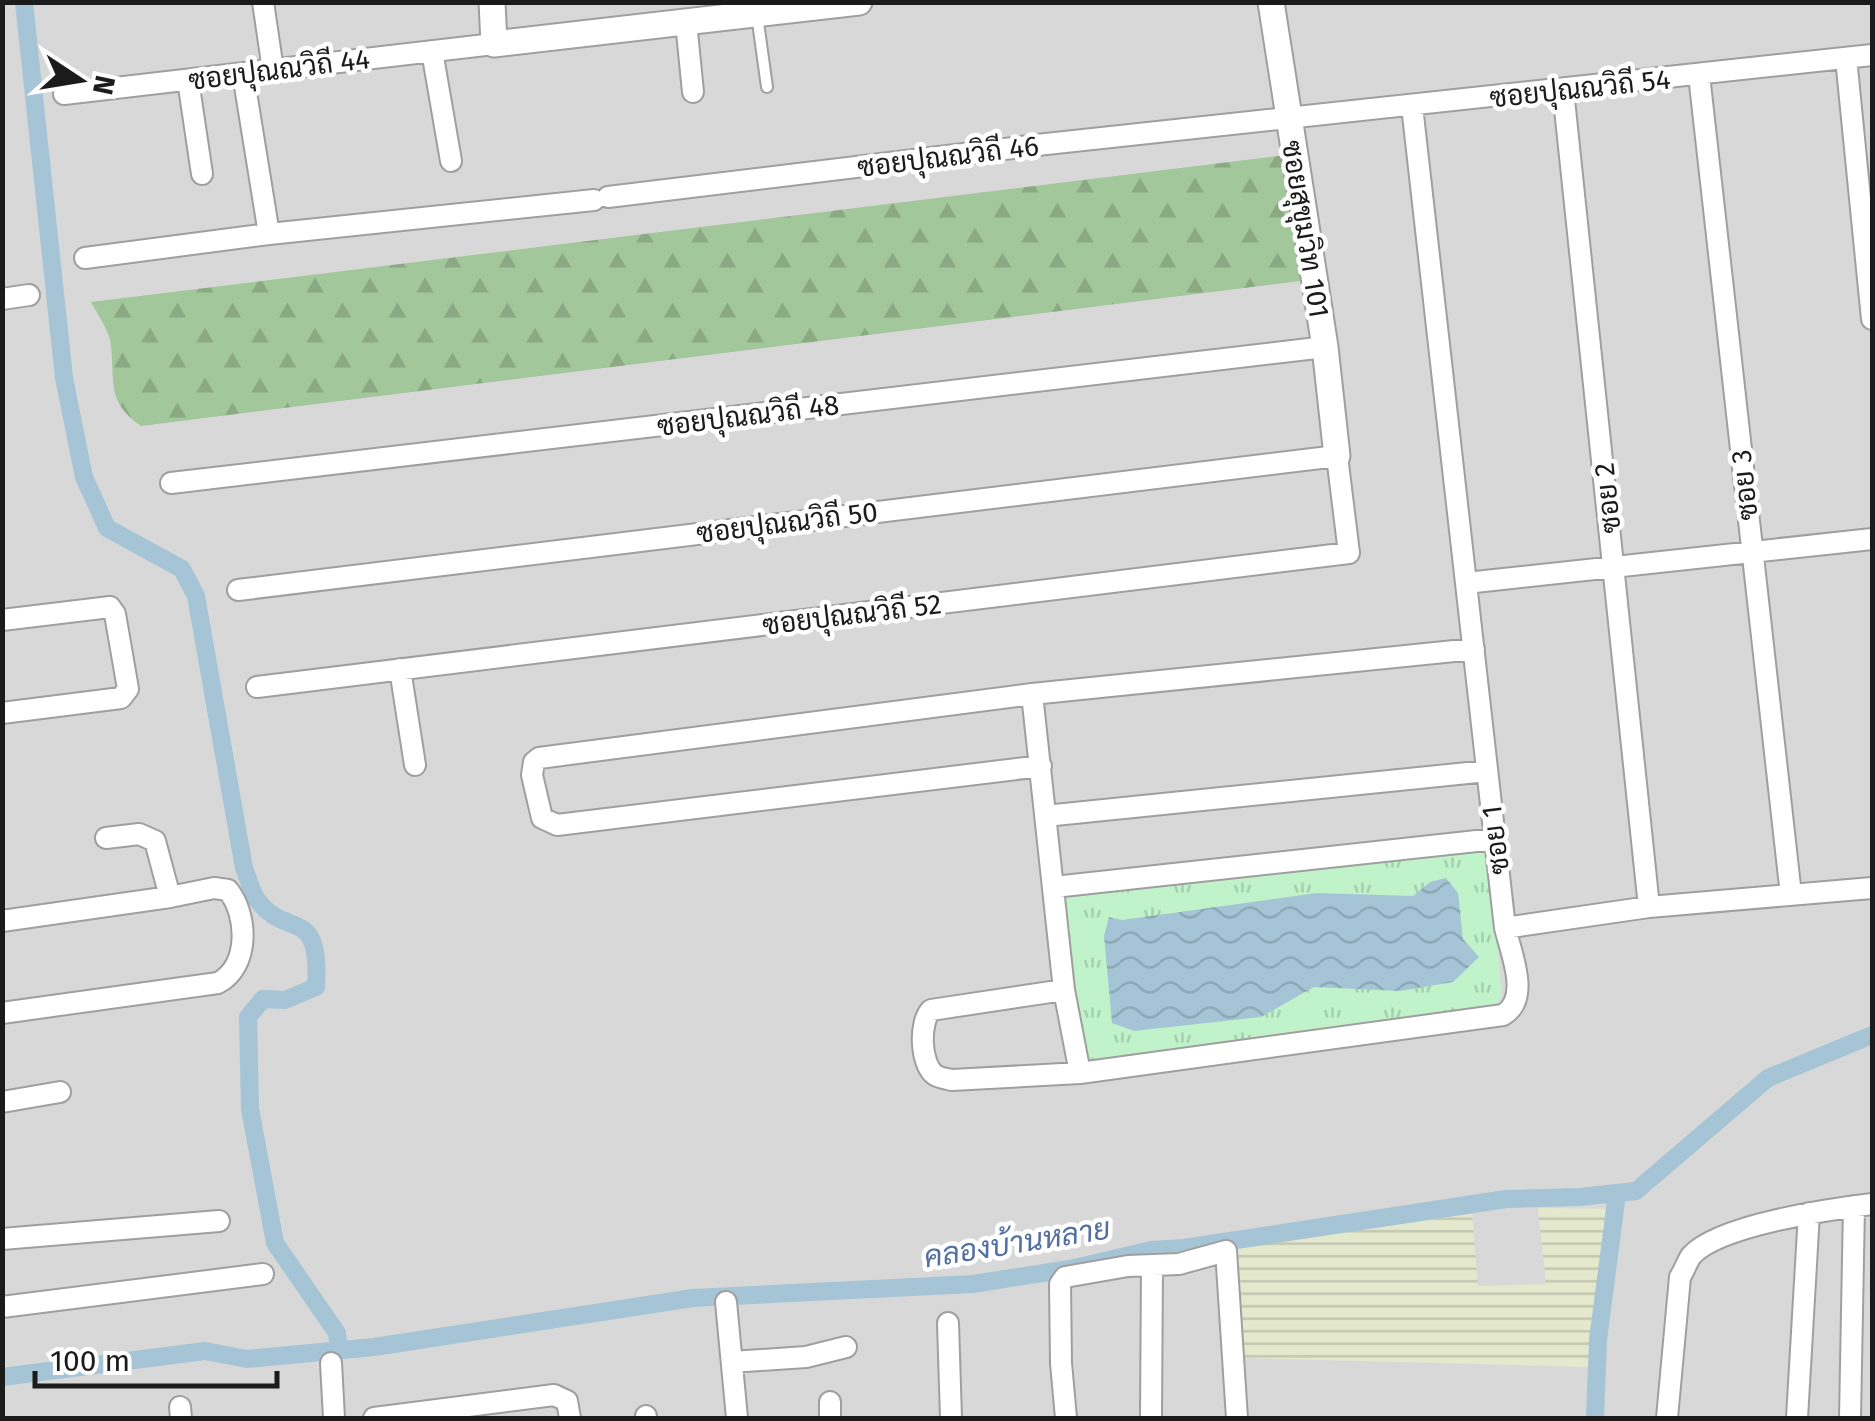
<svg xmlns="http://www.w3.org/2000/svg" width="1875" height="1421" font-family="'Fira Sans',Sarabun,sans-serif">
<defs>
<pattern id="farmland-rules" width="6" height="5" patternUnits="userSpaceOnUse" patternTransform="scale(2.5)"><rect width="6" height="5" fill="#e4e9ce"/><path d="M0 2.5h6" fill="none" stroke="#c3c7b0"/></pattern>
<pattern id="forest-firs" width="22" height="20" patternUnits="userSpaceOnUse" patternTransform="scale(2.5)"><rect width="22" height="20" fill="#a2c79a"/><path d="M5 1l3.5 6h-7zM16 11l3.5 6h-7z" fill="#8baa84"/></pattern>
<pattern id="park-tufts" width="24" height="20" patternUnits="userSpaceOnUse" patternTransform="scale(2.5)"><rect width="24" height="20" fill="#c1f3cb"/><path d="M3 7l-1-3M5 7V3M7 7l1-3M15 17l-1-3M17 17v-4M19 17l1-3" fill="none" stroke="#a5d0ae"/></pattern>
<pattern id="water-waves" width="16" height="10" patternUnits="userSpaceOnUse" patternTransform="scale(2.5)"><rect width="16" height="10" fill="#a5c5d6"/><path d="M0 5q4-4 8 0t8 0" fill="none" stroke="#8da9b7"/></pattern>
</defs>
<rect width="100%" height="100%" fill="#ece9e1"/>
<path fill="#d9d8d8" d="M 3,3 L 1872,3 L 1872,1418 L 3,1418 Z"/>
<path fill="url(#farmland-rules)" d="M 1538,1208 L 1606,1209 L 1590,1367 L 1241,1358 L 1233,1248 L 1472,1214 L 1478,1286 L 1546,1284 Z"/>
<path fill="url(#forest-firs)" d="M 1286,155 L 1300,281 L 141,426 C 106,401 115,383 111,346 C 110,332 98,315 91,302 Z"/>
<path fill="url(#park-tufts)" d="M 1487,848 L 1502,996 L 1495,1006 L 1093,1060 L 1084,1051 L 1065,896 Z"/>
<path fill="url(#water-waves)" d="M 1446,878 L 1458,893 L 1463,939 L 1479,957 L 1453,982 L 1400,991 L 1314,987 L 1261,1017 L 1134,1031 L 1112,1023 L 1104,936 L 1109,917 L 1122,920 L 1317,893 L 1413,896 L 1430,882 Z"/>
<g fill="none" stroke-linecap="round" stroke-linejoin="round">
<path stroke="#a5c5d6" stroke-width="18" d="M 24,2 L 64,378 L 84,477 L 107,528 L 182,569 L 196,596 L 244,868 C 248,878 251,890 256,898 C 286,942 321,902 316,987 L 285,1000 L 263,999 L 248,1017 L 250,1109 L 275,1243 L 337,1333 L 339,1350
M 2,1377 L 205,1351 L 247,1359 L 374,1347 L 693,1298 L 973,1284 L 1075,1268 L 1151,1250 L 1184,1248 L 1506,1199 L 1579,1197 L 1636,1191 L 1768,1078 L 1872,1035
M 1595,1418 L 1598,1340 L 1617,1194"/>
<g stroke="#9f9f9f" stroke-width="14">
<path id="service" d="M 757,15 L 767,87"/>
</g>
<g stroke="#9f9f9f" stroke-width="24">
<path id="minor" d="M 263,2 L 273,70
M 686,22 L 693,92
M 432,51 L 451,161
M 1846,58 L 1872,319
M 243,74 L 269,234
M 1699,75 L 1791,895
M 188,80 L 202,174
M 1563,90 L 1649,907
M 64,94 L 494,44
M 608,197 L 1037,145 L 1872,55
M 85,258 L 269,234 L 594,200
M 2,299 L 29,295
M 171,483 L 1325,347
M 1466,583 L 1872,539
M 238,590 L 1337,456 L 1349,553 L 257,687
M 2,620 L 110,607 L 115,614 L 128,689 L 121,698 L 2,713
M 400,669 L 415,765
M 1032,694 L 1064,990 L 1080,1073
M 1041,766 L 557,825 L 542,818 L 532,775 L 534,762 L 539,758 L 1032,694 L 1474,649
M 1045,816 L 1487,771
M 106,838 L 139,834 L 155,841 L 170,897
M 1054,887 L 1495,839
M 2,921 L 170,897 L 214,888 L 228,890 C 248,915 250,966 218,983 L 2,1013
M 1505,928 L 1649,907 L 1872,888
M 1064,990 L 931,1010 C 919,1022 920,1064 935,1075 C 940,1078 947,1079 952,1080 L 1080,1073 L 1503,1015 C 1531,999 1511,953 1505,928 L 1412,106
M 2,1102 L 60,1092
M 2,1239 L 219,1221
M 726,1302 L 737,1418
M 2,1307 L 263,1274
M 948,1323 L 951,1418
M 732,1362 L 806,1357 L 846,1347
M 331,1363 L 334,1418
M 830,1402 L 830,1418
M 180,1407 L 181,1418
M 646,1416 L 646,1418
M 374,1418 L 554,1395 L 567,1401 L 570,1418
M 1066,1418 L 1061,1363 L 1060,1284 L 1065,1277 L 1128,1266 L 1179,1264 L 1226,1251 L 1237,1418
M 1151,1418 L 1152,1266
M 1667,1418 L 1680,1277 C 1684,1271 1687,1262 1691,1256 C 1718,1225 1831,1209 1872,1204
M 1797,1418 L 1809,1213
M 1850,1418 L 1854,1206"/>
</g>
<g stroke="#9f9f9f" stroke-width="29">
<path id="tertiary" d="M 492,2 L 494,44 L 859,2
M 1271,2 L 1325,347 L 1337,456"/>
</g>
<use href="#service" stroke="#fff" stroke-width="10"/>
<use href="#minor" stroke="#fff" stroke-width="20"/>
<use href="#tertiary" stroke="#fff" stroke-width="25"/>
</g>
<g text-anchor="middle" stroke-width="9" stroke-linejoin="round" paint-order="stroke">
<g font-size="28" fill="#1b1b1b" stroke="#fff">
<text transform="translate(279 69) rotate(-7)" y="10">ซอยปุณณวิถี 44</text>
<text transform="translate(1580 88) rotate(-6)" y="10">ซอยปุณณวิถี 54</text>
<text transform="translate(948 156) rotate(-7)" y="10">ซอยปุณณวิถี 46</text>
<text transform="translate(1306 229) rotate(81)" y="10">ซอยสุขุมวิท 101</text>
<text transform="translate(748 415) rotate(-7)" y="10">ซอยปุณณวิถี 48</text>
<text transform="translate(1744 485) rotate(-96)" y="10">ซอย 3</text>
<text transform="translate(1607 498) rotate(-96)" y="10">ซอย 2</text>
<text transform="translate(787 522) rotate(-7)" y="10">ซอยปุณณวิถี 50</text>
<text transform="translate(852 614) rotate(-7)" y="10">ซอยปุณณวิถี 52</text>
<text transform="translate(1495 840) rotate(-97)" y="10">ซอย 1</text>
</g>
<g font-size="30" font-style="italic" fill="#516fa0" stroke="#fff">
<text transform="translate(1017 1243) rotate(-9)" y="10">คลองบ้านหลาย</text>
</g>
</g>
<rect width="1875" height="1421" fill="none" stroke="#1b1b1b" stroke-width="10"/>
<g transform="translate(80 80) rotate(102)" stroke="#ffffff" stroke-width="8" paint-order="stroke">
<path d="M0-8L18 38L0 25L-18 38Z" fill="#1b1b1b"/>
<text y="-15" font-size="28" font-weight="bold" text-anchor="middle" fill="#1b1b1b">N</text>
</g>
<path d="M35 1371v15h242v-15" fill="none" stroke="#1b1b1b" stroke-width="5"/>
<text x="50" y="1371" font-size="30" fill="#1b1b1b" stroke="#ffffff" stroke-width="8" paint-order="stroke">100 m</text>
</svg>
